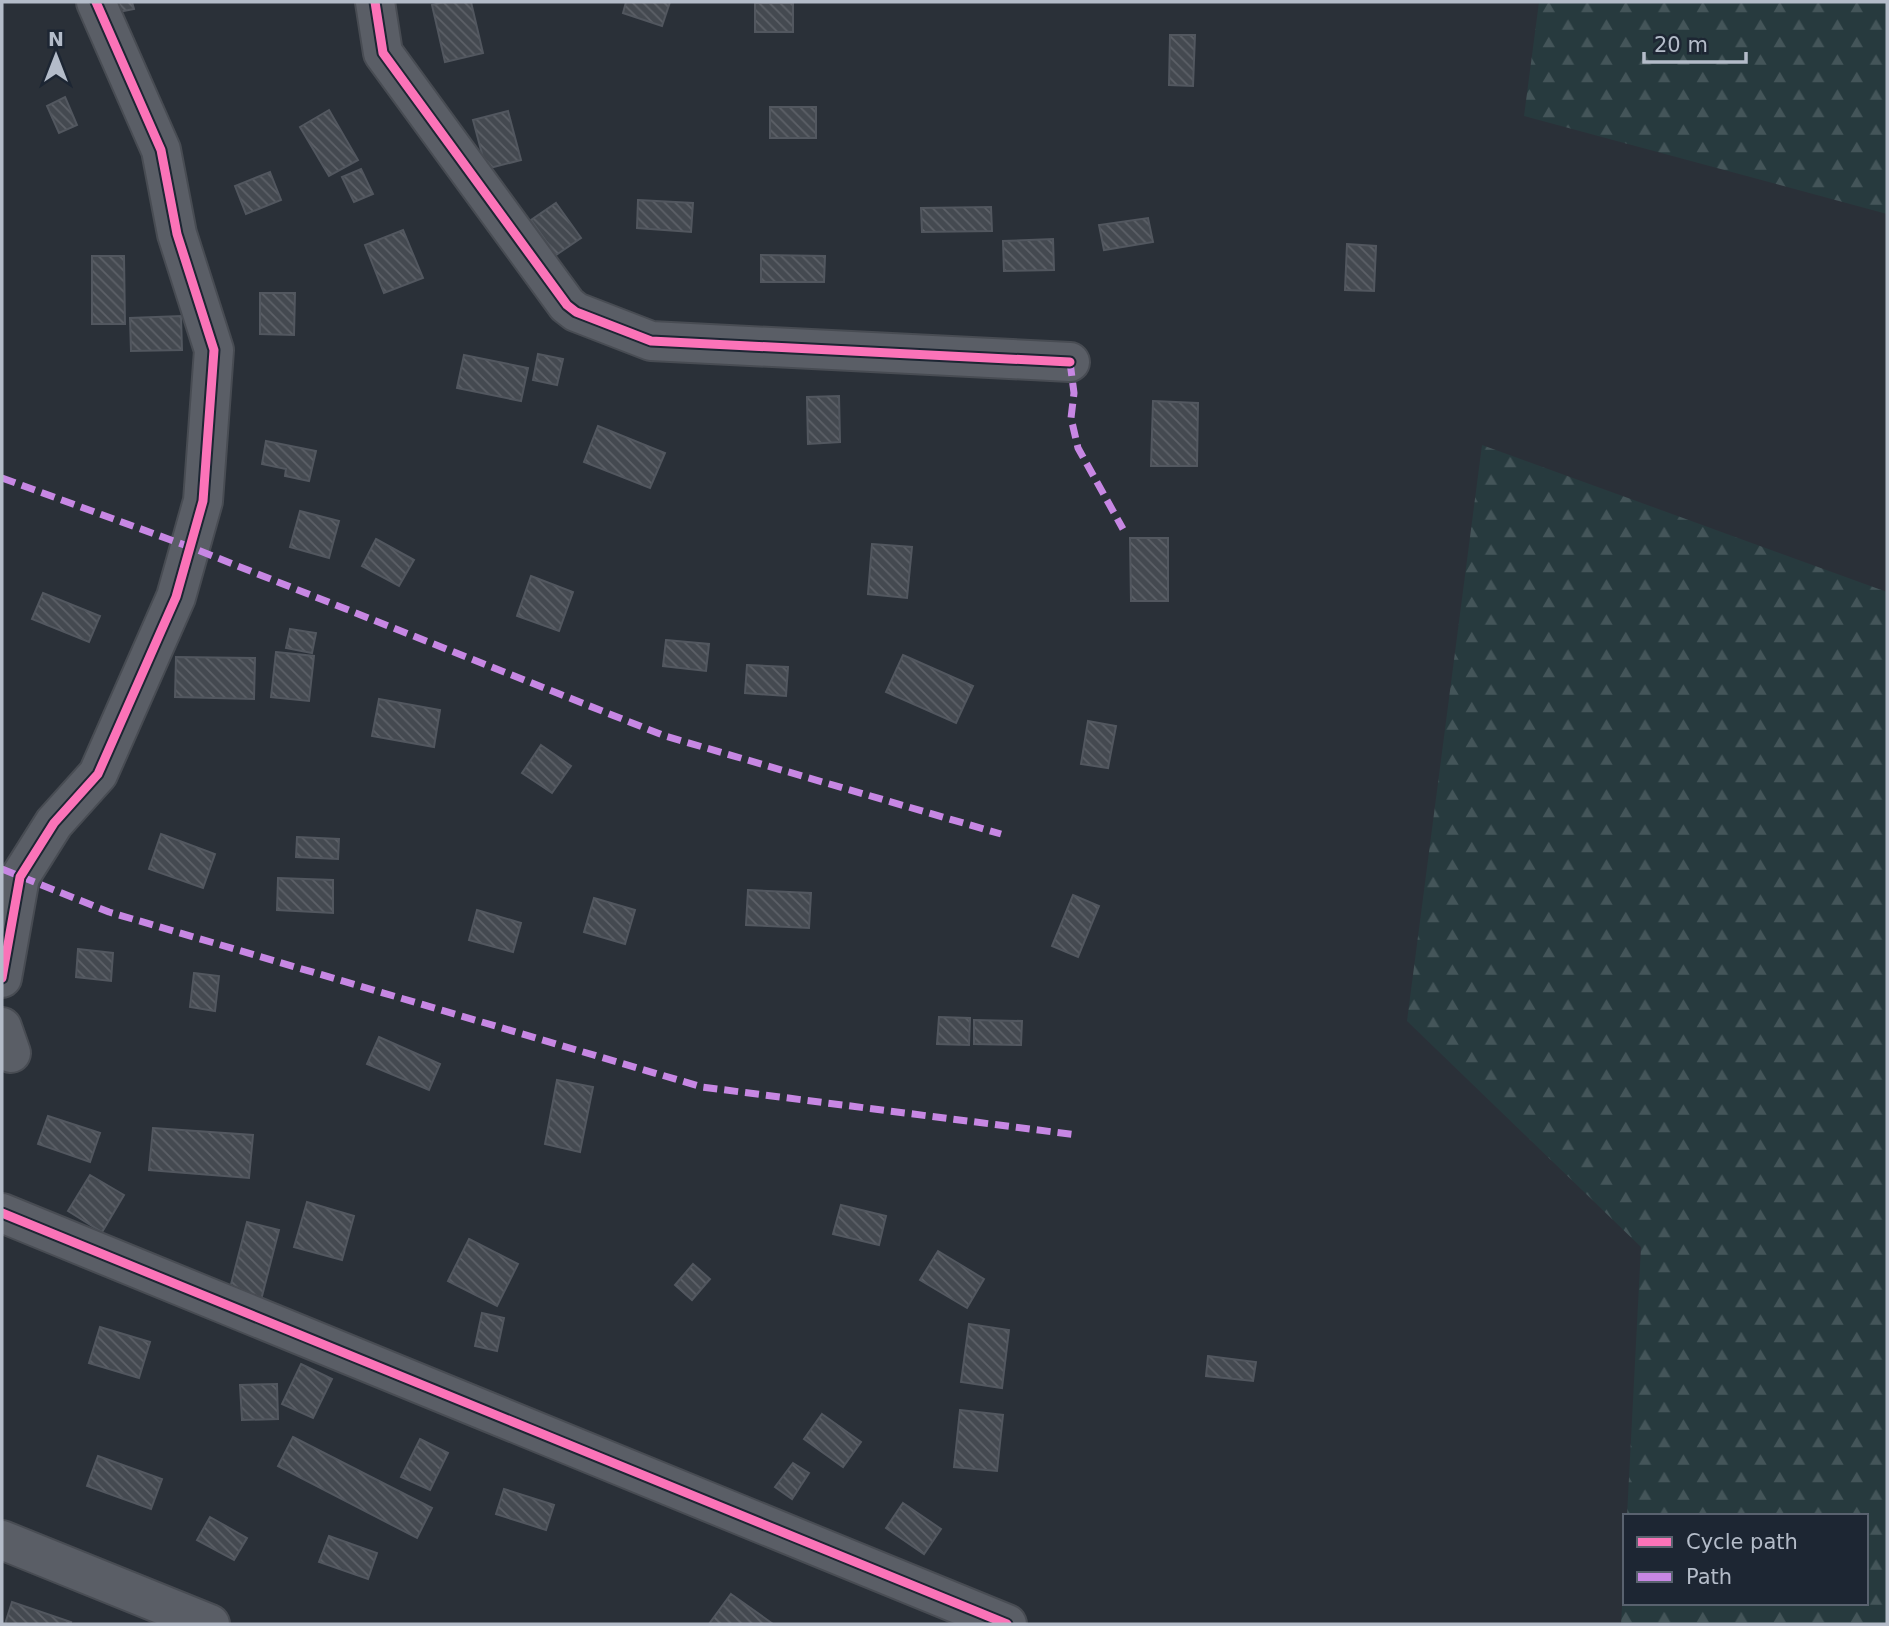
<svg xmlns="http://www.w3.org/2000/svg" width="1889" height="1626" font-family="'DejaVu Sans',sans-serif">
<defs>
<pattern id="forest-firs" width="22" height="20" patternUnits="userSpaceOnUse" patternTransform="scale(1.75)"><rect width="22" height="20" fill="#273a3e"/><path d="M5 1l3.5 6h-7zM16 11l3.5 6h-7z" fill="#445559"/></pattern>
<pattern id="building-back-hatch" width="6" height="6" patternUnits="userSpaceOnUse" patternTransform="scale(1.75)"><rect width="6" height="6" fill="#444950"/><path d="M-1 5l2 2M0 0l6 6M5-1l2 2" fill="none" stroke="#5d6168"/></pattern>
</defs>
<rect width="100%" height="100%" fill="#2a3038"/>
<path fill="url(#forest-firs)" d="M 1539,2 L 1887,2 L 1887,214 L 1524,116 Z
M 1482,445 L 1887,592 L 1887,1624 L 1621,1624 L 1625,1557 L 1625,1603 L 1866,1603 L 1866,1516 L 1627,1516 L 1641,1247 L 1407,1021 Z"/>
<path fill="url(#building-back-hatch)" stroke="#52575f" stroke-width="2" d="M 106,2 L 132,2 L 134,9 L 108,14 Z
M 444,2 L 471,2 L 483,53 L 445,62 L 432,5 Z
M 626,2 L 670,2 L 662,26 L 623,13 Z
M 755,3 L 793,3 L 793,32 L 755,32 Z
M 1170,35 L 1195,35 L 1193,86 L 1169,85 Z
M 65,97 L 77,125 L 59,133 L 47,106 Z
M 770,107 L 816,107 L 816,138 L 770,138 Z
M 329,110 L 358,160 L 329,176 L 300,127 Z
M 508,111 L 521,160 L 486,169 L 473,120 Z
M 361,169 L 373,194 L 354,202 L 342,177 Z
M 270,172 L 281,200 L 246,214 L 235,186 Z
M 638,200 L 693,203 L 691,232 L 637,228 Z
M 556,203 L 581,238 L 556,255 L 531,220 Z
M 991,207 L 992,231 L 922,232 L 921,208 Z
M 1148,218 L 1153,242 L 1104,250 L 1099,225 Z
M 403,230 L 423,278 L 384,293 L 365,245 Z
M 1053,239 L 1054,270 L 1004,271 L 1003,241 Z
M 1347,244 L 1376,246 L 1374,291 L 1345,290 Z
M 761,255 L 825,256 L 824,282 L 761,282 Z
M 92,256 L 124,256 L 125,324 L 92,324 Z
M 260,293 L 295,293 L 294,335 L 260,334 Z
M 181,316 L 182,350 L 131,351 L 130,318 Z
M 538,354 L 563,359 L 557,385 L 533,380 Z
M 464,355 L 528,368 L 521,401 L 457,388 Z
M 839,396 L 840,442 L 808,444 L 807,397 Z
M 1153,401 L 1198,403 L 1197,466 L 1151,466 Z
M 598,426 L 665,453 L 650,488 L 584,462 Z
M 266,441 L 316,451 L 309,481 L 285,476 L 286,469 L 262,464 Z
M 300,511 L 339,521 L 329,558 L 290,547 Z
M 1130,538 L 1168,538 L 1168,601 L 1131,601 Z
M 376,539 L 414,560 L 399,586 L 362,566 Z
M 872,544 L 912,547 L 907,598 L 868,594 Z
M 531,576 L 573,592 L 559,631 L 517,616 Z
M 43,593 L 100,616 L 89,642 L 32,619 Z
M 290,629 L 316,633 L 312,653 L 286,648 Z
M 666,640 L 709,644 L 706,671 L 663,666 Z
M 276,652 L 314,656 L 309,701 L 271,697 Z
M 903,655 L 973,686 L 956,723 L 886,692 Z
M 176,657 L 255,658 L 254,699 L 175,697 Z
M 747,665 L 788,667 L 786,696 L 745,693 Z
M 379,699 L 440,710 L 434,747 L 372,736 Z
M 1088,721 L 1116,726 L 1108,768 L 1081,764 Z
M 541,745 L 571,766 L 552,793 L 522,773 Z
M 161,834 L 215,854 L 203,888 L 149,869 Z
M 297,837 L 339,839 L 338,859 L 296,857 Z
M 278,878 L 333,880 L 333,913 L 277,910 Z
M 748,890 L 811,893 L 809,928 L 746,925 Z
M 1073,895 L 1099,906 L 1078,957 L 1052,946 Z
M 594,898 L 635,910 L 625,944 L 584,932 Z
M 477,910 L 521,923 L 513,952 L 469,940 Z
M 78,949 L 113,953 L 111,981 L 76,977 Z
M 194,973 L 219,976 L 215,1011 L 190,1007 Z
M 939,1017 L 970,1018 L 969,1045 L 937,1044 Z
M 974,1020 L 1022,1021 L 1021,1045 L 974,1044 Z
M 379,1037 L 440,1064 L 429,1090 L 367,1064 Z
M 557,1080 L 593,1087 L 580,1152 L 545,1144 Z
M 48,1116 L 100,1133 L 90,1162 L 38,1144 Z
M 153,1128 L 253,1135 L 249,1178 L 149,1170 Z
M 90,1175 L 124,1195 L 102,1232 L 68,1211 Z
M 307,1202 L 354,1216 L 342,1260 L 294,1247 Z
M 841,1205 L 886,1216 L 879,1245 L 833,1234 Z
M 247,1222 L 279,1230 L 261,1300 L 229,1292 Z
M 469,1239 L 518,1264 L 497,1306 L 448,1281 Z
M 938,1251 L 984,1279 L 967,1308 L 920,1280 Z
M 693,1264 L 710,1279 L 692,1300 L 675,1285 Z
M 482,1313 L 504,1318 L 497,1351 L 475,1346 Z
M 969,1324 L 1009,1330 L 1002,1388 L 961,1382 Z
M 100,1327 L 150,1342 L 139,1378 L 89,1363 Z
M 1208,1356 L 1256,1362 L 1253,1381 L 1206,1376 Z
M 301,1364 L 332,1379 L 313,1418 L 282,1404 Z
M 277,1384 L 278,1419 L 242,1420 L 240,1385 Z
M 960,1410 L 1003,1415 L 997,1471 L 954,1467 Z
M 822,1414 L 861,1442 L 843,1467 L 804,1439 Z
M 293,1437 L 432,1508 L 417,1538 L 278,1466 Z
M 420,1439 L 448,1453 L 430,1490 L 401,1477 Z
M 98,1456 L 162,1479 L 151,1509 L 87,1486 Z
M 793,1463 L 809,1473 L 792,1499 L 775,1487 Z
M 504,1489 L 554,1505 L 546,1530 L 496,1514 Z
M 903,1503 L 941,1529 L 924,1554 L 886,1528 Z
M 210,1517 L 247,1538 L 234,1560 L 197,1540 Z
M 329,1536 L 377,1553 L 368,1579 L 319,1562 Z
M 731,1594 L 773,1624 L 709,1624 Z
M 12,1602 L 71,1622 L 70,1624 L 5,1624 Z"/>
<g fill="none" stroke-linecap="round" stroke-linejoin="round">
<g stroke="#484c53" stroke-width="42">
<path id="street" d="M 375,2 L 383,53 L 567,305 L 576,312 L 651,341 L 1070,362
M 2,978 L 20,877 L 54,823 L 98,774 L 176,597 L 203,501 L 214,350 L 177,234 L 161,150 L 96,2
M 2,1027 L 11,1053
M 2,1213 L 1007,1624
M 2,1540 L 210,1624"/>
</g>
<use href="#street" stroke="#5a5e66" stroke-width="38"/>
<path stroke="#c787e3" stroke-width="7" stroke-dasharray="14 7" stroke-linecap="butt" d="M 1070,362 L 1074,393 L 1071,418 L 1078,448 L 1123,529
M 2,478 L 190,547 L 665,736 L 1001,834
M 2,869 L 109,912 L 702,1087 L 1077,1135"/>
<g stroke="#1d2633" stroke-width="13">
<path id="cycleway" d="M 375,2 L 383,53 L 567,305 L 576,312 L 651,341 L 1070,362
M 2,978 L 20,877 L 54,823 L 98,774 L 176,597 L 203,501 L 214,350 L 177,234 L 161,150 L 96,2
M 2,1213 L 1007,1624"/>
</g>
<use href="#cycleway" stroke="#fb73b8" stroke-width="9"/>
</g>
<rect width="1889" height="1626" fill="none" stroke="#b4bcc9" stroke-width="7"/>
<rect x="1623" y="1514" width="245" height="91" fill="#1d2633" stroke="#59626f" stroke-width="2"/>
<rect x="1637" y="1537" width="35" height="10" fill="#fb73b8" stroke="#59626f" stroke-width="2"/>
<text x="1686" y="1549" font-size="21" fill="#b4bcc9">Cycle path</text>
<rect x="1637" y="1572" width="35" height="10" fill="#c787e3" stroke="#59626f" stroke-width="2"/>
<text x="1686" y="1584" font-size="21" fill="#b4bcc9">Path</text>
<g transform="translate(56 56)" stroke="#1d2633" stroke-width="5" paint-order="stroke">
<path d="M0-5L12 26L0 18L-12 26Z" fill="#b4bcc9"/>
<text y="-10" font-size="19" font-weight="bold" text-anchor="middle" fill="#b4bcc9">N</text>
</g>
<path d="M1644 52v10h102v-10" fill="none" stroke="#b4bcc9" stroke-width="3.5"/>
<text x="1654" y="52" font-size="21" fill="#b4bcc9" stroke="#1d2633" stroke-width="5" paint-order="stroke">20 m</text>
</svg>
